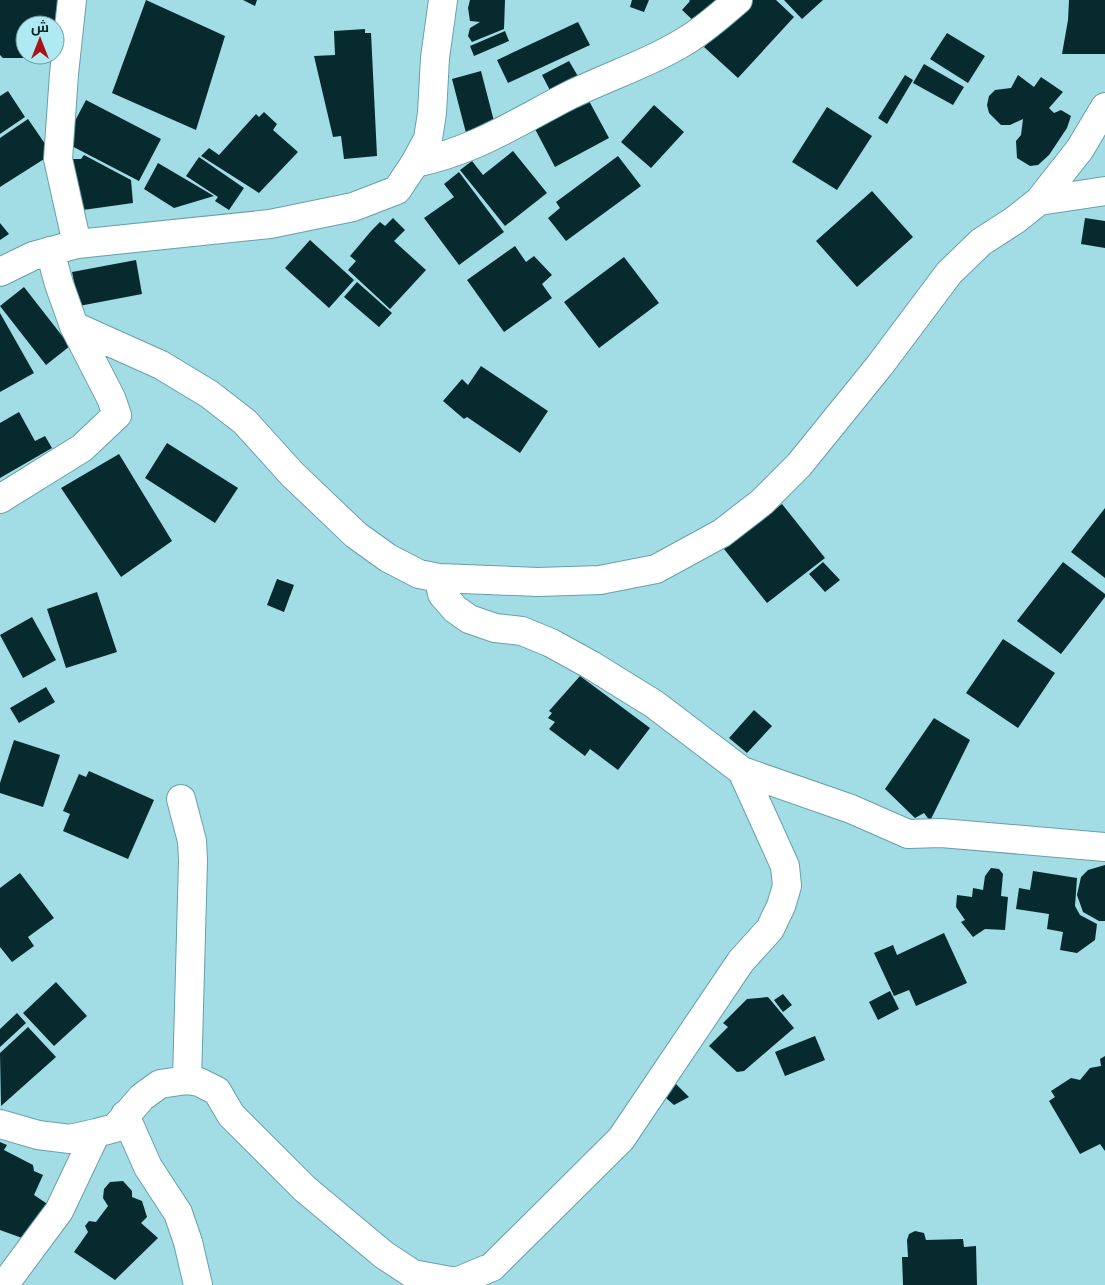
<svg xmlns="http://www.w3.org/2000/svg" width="1105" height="1285" font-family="'Work Sans',Cairo,sans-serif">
<rect width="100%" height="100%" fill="#a2dce5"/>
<path fill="#062a2e" d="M 0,0 L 58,0 L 55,51 L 55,25 L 25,25 L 26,58 L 3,58 L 0,55 Z
M 146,0 L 225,36 L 196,130 L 112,93 Z
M 243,0 L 257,0 L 255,6 Z
M 470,0 L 505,0 L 504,29 L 472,42 L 468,36 L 470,28 L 480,22 L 470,21 L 468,8 Z
M 632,0 L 649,0 L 644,12 L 630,7 Z
M 689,0 L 728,0 L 697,24 L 682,10 L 690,1 Z
M 748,0 L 776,0 L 794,17 L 738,78 L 704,47 Z
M 784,0 L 823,0 L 802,19 Z
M 1069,0 L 1105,0 L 1105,54 L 1062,54 L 1068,20 Z
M 578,22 L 590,45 L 508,83 L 497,60 Z
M 365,29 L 365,33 L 371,33 L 377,156 L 344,159 L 341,136 L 333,137 L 314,56 L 335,55 L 334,31 Z
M 505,31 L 509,41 L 474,56 L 470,46 Z
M 947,33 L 985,56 L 968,83 L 930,59 Z
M 569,61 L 582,83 L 554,98 L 542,75 Z
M 924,64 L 964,87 L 953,105 L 913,83 Z
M 481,71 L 495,125 L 466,133 L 452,79 Z
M 905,75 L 913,80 L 887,124 L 878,118 Z
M 1018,75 L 1034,87 L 1041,77 L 1063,92 L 1049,108 L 1054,113 L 1061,110 L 1071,116 L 1067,128 L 1049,155 L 1038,165 L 1030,166 L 1017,158 L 1016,141 L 1021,135 L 1023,119 L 1010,125 L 1001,125 L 989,113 L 987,105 L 989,96 L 995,90 L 1011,88 Z
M 8,91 L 25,117 L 0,134 L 0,96 Z
M 588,99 L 609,138 L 555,167 L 534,127 Z
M 86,100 L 161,139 L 139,181 L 64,142 Z
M 654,105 L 684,132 L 651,168 L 621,142 Z
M 827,107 L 872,136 L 837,190 L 792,162 Z
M 264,112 L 277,124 L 273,130 L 298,152 L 259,193 L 201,156 L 209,148 L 219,155 L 256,114 L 259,117 Z
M 28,119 L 52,154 L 0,187 L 0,138 Z
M 513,151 L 547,193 L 505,226 L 460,170 L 472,161 L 483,175 Z
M 84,155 L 131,180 L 133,203 L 83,210 L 66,159 L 81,159 Z
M 618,156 L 641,186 L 566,241 L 548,218 L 560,208 L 556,202 Z
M 199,157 L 244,188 L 229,210 L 215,201 L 218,197 L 186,176 Z
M 158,163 L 214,196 L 174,208 L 144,189 Z
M 459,172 L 504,232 L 459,265 L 424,218 L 454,197 L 444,184 Z
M 872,191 L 913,237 L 857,287 L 816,241 Z
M 393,218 L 405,230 L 394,241 L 426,270 L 390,309 L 348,270 L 356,261 L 350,256 L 372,230 L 380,222 L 385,226 Z
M 1085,218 L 1105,221 L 1105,248 L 1081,244 Z
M 0,223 L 9,234 L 0,240 Z
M 310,240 L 354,280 L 329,308 L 285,268 Z
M 515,246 L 526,262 L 534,256 L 552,275 L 542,284 L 552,298 L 504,332 L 467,280 Z
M 624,257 L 659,303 L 599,348 L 564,302 Z
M 136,260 L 142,294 L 79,306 L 72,272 Z
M 357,282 L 392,313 L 379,327 L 344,297 Z
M 24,287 L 70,346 L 46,365 L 0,306 Z
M 0,313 L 34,373 L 0,392 Z
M 481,366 L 548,411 L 520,453 L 467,417 L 464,419 L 443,401 L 462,379 L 468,385 Z
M 19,412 L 35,441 L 45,436 L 52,448 L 0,478 L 0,423 Z
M 167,443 L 238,488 L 215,523 L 145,478 Z
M 119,454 L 172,541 L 121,577 L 61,488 Z
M 782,504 L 825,558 L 767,603 L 724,549 Z
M 1105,508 L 1105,578 L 1071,552 Z
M 823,562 L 840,580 L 825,592 L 809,574 Z
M 1063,562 L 1105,594 L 1105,597 L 1061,654 L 1017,621 Z
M 277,579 L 294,585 L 284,612 L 267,605 Z
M 97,592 L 117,652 L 66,668 L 47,609 Z
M 32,617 L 56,660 L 23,678 L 0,635 Z
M 1003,639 L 1055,673 L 1018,728 L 966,693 Z
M 580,676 L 650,728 L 618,770 L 590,749 L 585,756 L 549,729 L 555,722 L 548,718 L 552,713 L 549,711 Z
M 46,687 L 55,702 L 19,723 L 10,708 Z
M 754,710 L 772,726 L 747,753 L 729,738 Z
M 934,718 L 970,740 L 930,821 L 924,813 L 915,818 L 885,789 Z
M 14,740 L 60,755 L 43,807 L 0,793 L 0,783 Z
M 89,771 L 154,800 L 128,859 L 63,831 L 70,814 L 63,811 L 79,774 L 86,777 Z
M 1105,865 L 1105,921 L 1099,921 L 1083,912 L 1077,895 L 1081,877 L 1088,870 Z
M 991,868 L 999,869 L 1003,874 L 1001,896 L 1008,897 L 1005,930 L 985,929 L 973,937 L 961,922 L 965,920 L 956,907 L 957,895 L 972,897 L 973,888 L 983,890 L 985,876 Z
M 1033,871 L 1077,878 L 1075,906 L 1080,915 L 1097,924 L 1095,940 L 1077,953 L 1060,950 L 1063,932 L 1047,929 L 1049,914 L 1016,909 L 1019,888 L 1030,890 Z
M 20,873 L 54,918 L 28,937 L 34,946 L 12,962 L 0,947 L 0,888 Z
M 944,933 L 967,983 L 916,1006 L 909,990 L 894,996 L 874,953 L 893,945 L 897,955 Z
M 56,982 L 87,1016 L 54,1046 L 23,1013 Z
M 890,991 L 899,1009 L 878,1020 L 869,1002 Z
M 783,994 L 792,1005 L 783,1012 L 774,1000 Z
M 768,997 L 794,1028 L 744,1071 L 737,1072 L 709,1046 L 728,1027 L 723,1023 L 747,999 Z
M 17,1013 L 26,1023 L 0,1047 L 0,1029 Z
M 28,1027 L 56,1057 L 1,1106 L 0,1053 Z
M 815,1036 L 825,1060 L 785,1076 L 775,1052 Z
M 1105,1056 L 1105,1151 L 1100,1144 L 1080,1154 L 1049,1101 L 1055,1097 L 1051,1091 L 1071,1078 L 1080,1080 L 1090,1068 L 1101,1066 L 1100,1059 Z
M 676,1084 L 689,1097 L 674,1105 L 666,1098 Z
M 0,1142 L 7,1145 L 4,1150 L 33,1165 L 34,1171 L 43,1175 L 34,1195 L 49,1205 L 22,1238 L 0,1230 Z
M 123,1181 L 132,1191 L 132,1197 L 142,1201 L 147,1217 L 141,1223 L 158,1238 L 115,1280 L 74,1252 L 88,1232 L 85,1226 L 89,1221 L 96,1222 L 108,1206 L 103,1198 L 104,1189 L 110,1182 Z
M 915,1231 L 924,1233 L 926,1240 L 963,1239 L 964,1247 L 976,1246 L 977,1285 L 903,1285 L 902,1257 L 908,1257 L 907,1240 L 909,1234 Z"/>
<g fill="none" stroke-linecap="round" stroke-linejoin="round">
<g stroke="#67a0a9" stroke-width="30">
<path id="minor" d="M 415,163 C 475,151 517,122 570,95 C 609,76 650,63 687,40 C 705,29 722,14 738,0
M 1039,201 L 1080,149 L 1105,107
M 50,251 L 59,284 L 74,326 L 161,365 L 209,394 L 245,422 L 292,474 L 356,535 L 388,558 L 419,574 L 439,578 L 538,582 L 600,580 L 656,569 L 722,533 L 762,502 L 799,465 L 880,365 L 949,273 L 981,242 L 1015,220 L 1039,201 L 1105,191
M 0,499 L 82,448 L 117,415 L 111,398 L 74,326
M 439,578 L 442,594 L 455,609 L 469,619 L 495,628 L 522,631 L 551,643 L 591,665 L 654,704 L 742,771 L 851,809 L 908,834 L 941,833 L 1105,847
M 181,799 L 192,841 L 193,861 L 187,1080
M 125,1115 L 148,1167 L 178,1213 L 188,1242 L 198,1285
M 0,1124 L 38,1135 L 70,1139 L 96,1133 L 115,1128 L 142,1097 L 160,1084 L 187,1080 L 199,1082 L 217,1091 L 231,1115 L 305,1189 L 384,1255 L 413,1274 L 456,1282 L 492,1267 L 621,1139 L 741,961 L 770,929 L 781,906 L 787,886 L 785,866 L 742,771
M 4,1285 L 59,1211 L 96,1133"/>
</g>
<g stroke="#67a0a9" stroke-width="30">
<path id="tertiary" d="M 72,0 L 64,74 L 58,159 L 77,244"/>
</g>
<g stroke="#67a0a9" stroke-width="30">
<path id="secondary" d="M 0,272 L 33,256 L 77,244 L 270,224 L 353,207 L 397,190 L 415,163 L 428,139 L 432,113 L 435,58 L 443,0"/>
</g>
<use href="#minor" stroke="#fff" stroke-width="28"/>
<use href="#tertiary" stroke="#fff" stroke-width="28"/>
<use href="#secondary" stroke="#fff" stroke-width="28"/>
</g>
<g transform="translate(40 40)"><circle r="24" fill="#afeaf2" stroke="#6d9aa0"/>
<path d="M0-4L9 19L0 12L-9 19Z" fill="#a81315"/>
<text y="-8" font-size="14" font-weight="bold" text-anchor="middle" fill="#0a2226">ش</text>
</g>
</svg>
